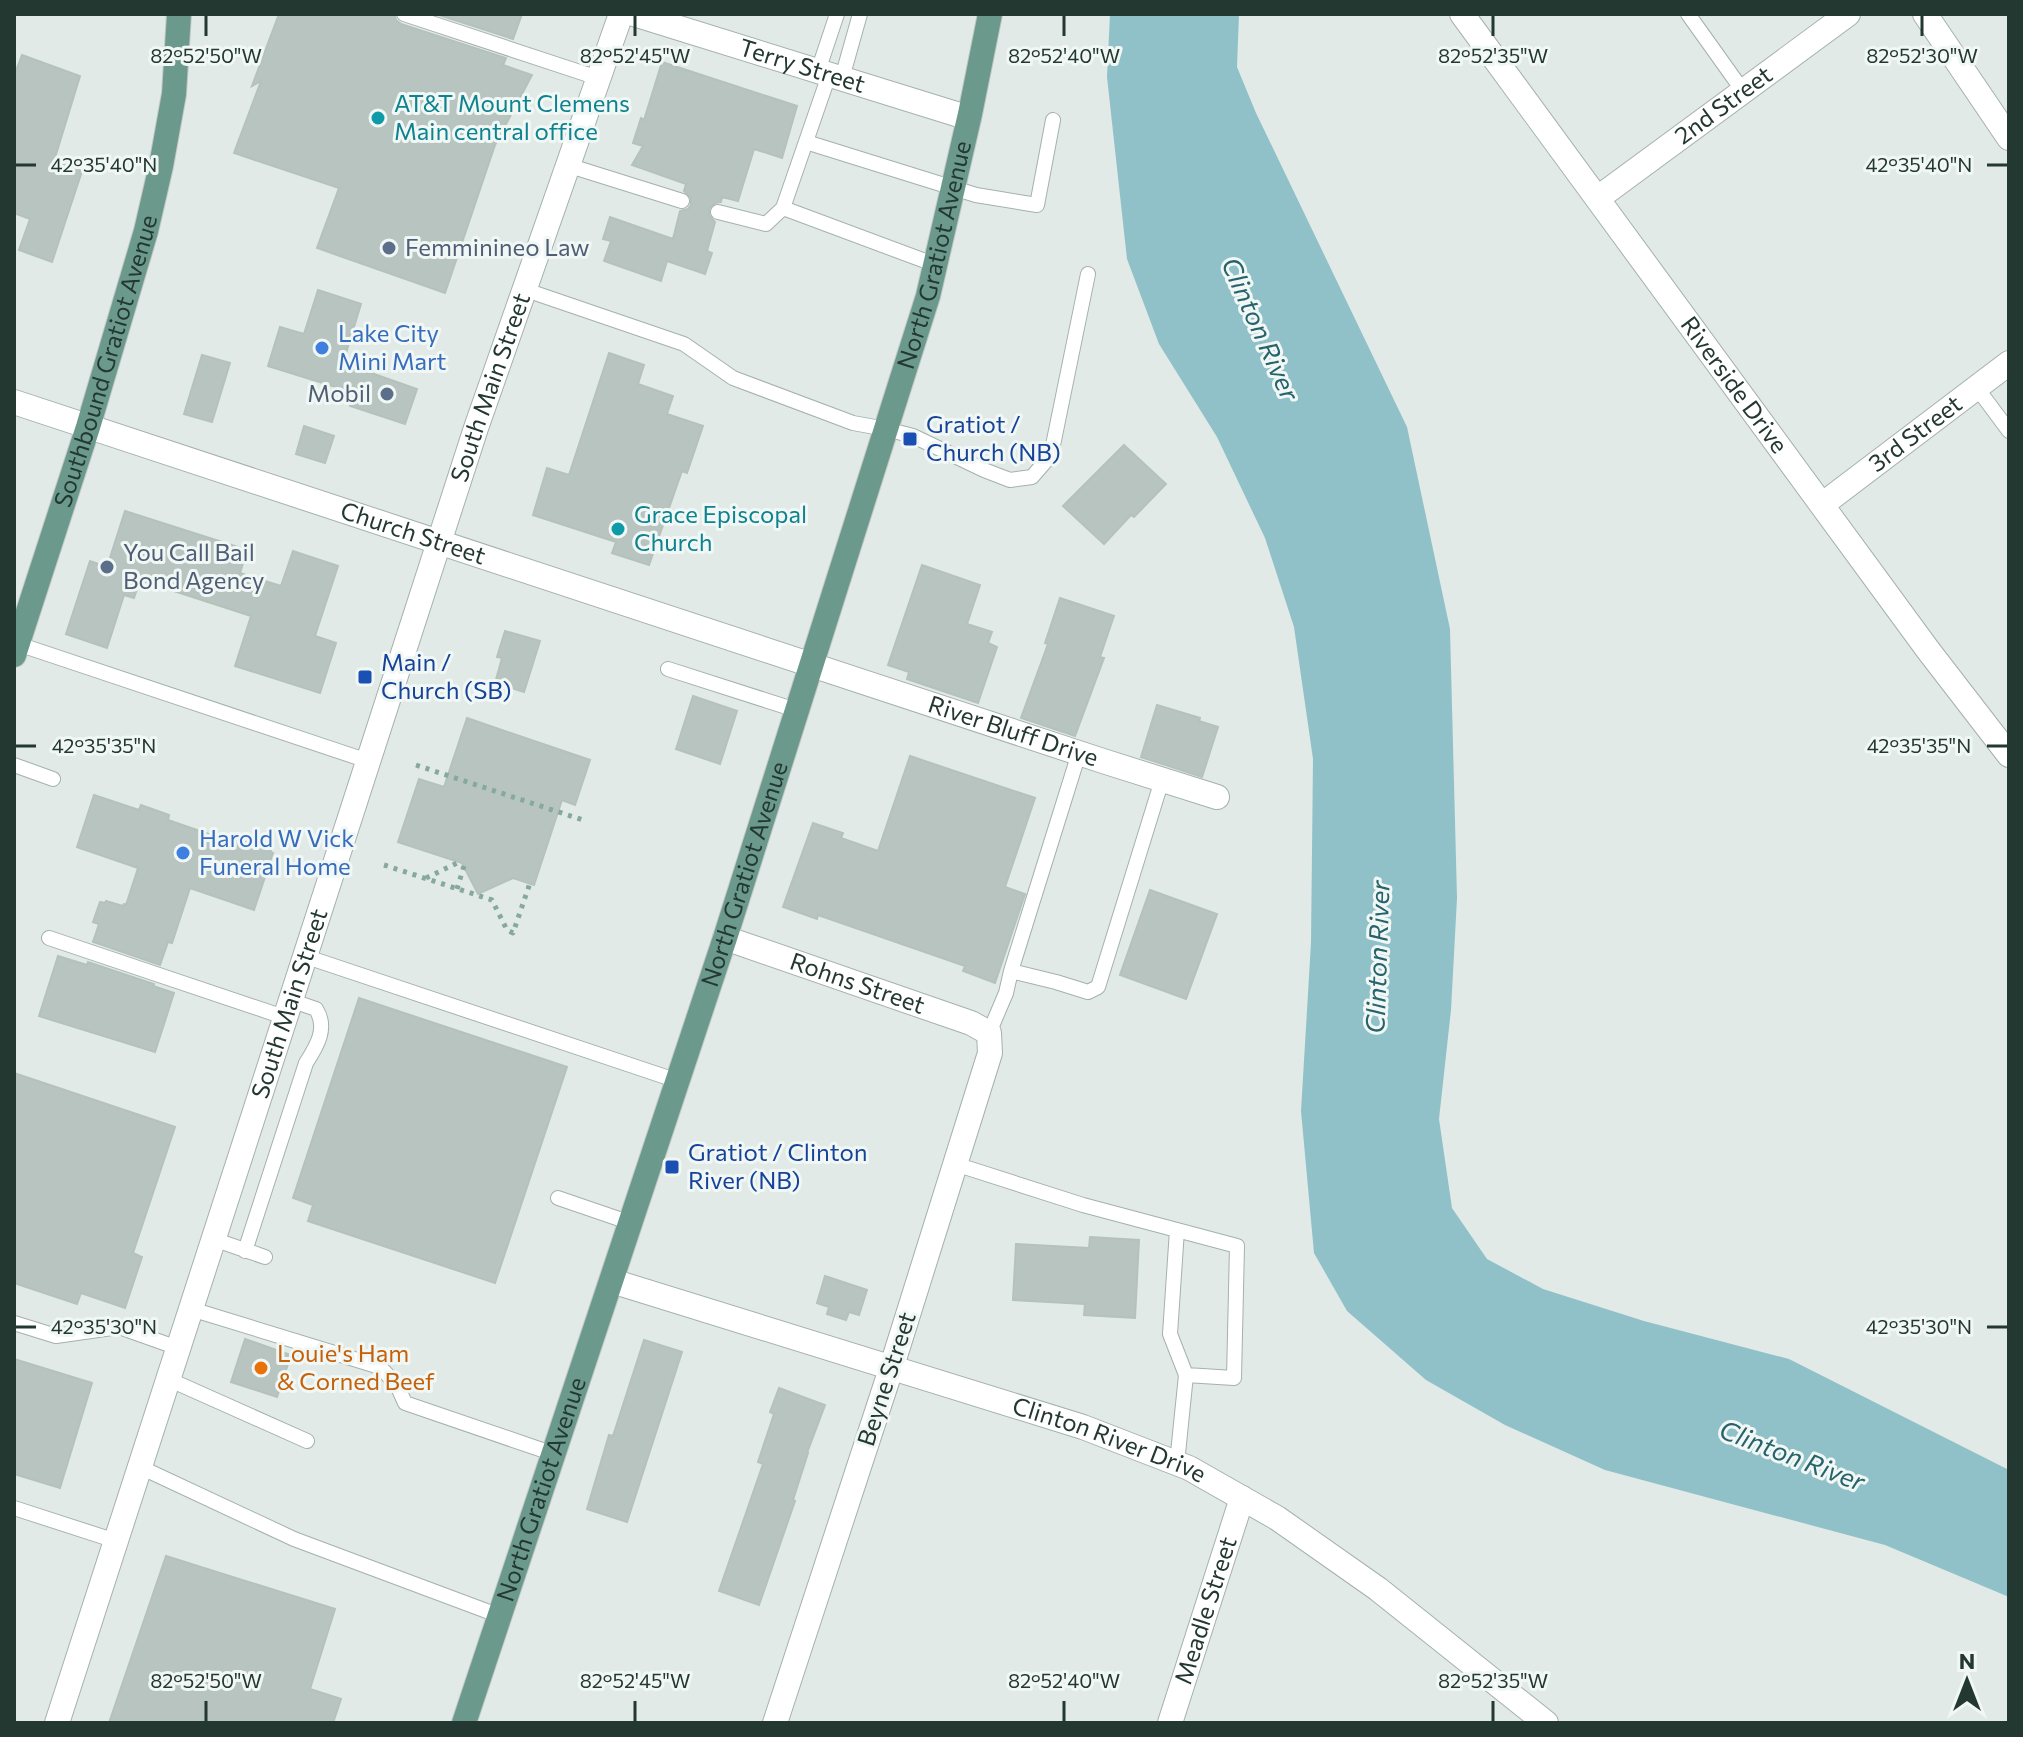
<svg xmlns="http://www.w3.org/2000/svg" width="2023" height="1737" font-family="Commissioner,sans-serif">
<rect width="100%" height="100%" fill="#e1eae6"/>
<path fill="#90c1c8" d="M 1110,14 L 1239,14 L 1237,67 L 1256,113 L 1407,427 L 1450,629 L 1457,898 L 1451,1010 L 1439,1119 L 1452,1208 L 1487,1259 L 1543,1289 L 1644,1321 L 1789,1359 L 2009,1470 L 2009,1597 L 1885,1545 L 1605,1470 L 1505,1425 L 1426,1380 L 1347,1311 L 1314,1253 L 1301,1111 L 1311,943 L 1313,759 L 1294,627 L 1265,538 L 1217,437 L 1159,344 L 1127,259 L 1107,77 Z"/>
<path fill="#b7c4bf" stroke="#b5c2bc" stroke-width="2" d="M 279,14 L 394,14 L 396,20 L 401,24 L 506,58 L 503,65 L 532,75 L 495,145 L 445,293 L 317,248 L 339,188 L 234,153 L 261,81 L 252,86 Z
M 436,14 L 522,14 L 513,39 Z
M 22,55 L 80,76 L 54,161 L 82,171 L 52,262 L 19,250 L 30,219 L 14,213 L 14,76 Z
M 662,62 L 797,106 L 782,158 L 754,149 L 738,201 L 722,197 L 721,202 L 715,203 L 709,209 L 709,215 L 715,222 L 707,251 L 712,253 L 705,274 L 667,261 L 661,281 L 604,261 L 611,241 L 603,239 L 610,217 L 673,239 L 680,211 L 688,209 L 691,205 L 691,198 L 684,191 L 686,184 L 632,165 L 643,146 L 633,143 L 641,118 L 644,120 Z
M 318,290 L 361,304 L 343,363 L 417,389 L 405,424 L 350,406 L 355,393 L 268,366 L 280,327 L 304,334 Z
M 609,353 L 644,365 L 638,384 L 673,396 L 667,414 L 703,426 L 687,473 L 682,471 L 649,565 L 612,553 L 616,542 L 533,515 L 547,468 L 569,475 Z
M 202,355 L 230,363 L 212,422 L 184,414 Z
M 304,426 L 334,436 L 325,463 L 296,454 Z
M 1124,445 L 1166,484 L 1134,517 L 1131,515 L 1104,544 L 1063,506 Z
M 125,511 L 247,550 L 240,573 L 281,586 L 293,551 L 338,566 L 315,636 L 336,643 L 320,693 L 235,666 L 251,616 L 140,580 L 134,598 L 124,595 L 107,648 L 66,634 L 90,561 L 107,567 Z
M 922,565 L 980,585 L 967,624 L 992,632 L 988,643 L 997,647 L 978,703 L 907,679 L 909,672 L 888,665 Z
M 1060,598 L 1114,616 L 1100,657 L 1104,658 L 1075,736 L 1021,718 L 1048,644 L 1045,643 Z
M 505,631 L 540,641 L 524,692 L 495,683 L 502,658 L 497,657 Z
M 693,696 L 737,711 L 720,764 L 676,749 Z
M 1157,705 L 1200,718 L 1199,721 L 1218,727 L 1202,777 L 1141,757 Z
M 467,718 L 590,760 L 575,805 L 562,800 L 534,885 L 513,878 L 478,894 L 462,863 L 398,842 L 419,779 L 444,787 Z
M 910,756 L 1035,798 L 1005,887 L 1025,894 L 995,983 L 963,971 L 965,966 L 818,915 L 817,919 L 783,907 L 813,823 L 843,833 L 841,838 L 878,851 Z
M 94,795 L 139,810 L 141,805 L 169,815 L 168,820 L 226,840 L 232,838 L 271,850 L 270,852 L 273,853 L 254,910 L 190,888 L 172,943 L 168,942 L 160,965 L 93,942 L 99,924 L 93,922 L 100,902 L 105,903 L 106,901 L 123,906 L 124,904 L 126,905 L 138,868 L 77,847 Z
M 1150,890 L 1217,914 L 1186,999 L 1120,975 Z
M 58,956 L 87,965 L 88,962 L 154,984 L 153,986 L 174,993 L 155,1052 L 39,1016 Z
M 359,998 L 567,1067 L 495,1283 L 308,1221 L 313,1205 L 293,1198 Z
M 14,1073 L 175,1127 L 133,1253 L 142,1257 L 125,1308 L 81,1293 L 77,1304 L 14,1283 Z
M 1090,1237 L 1139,1240 L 1135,1318 L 1084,1315 L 1085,1304 L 1013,1300 L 1016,1244 L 1089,1248 Z
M 825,1276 L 867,1290 L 859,1315 L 849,1312 L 846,1320 L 827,1314 L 829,1307 L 817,1303 Z
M 245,1339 L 291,1355 L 277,1397 L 231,1382 Z
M 644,1340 L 682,1352 L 627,1522 L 587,1509 L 609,1435 L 613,1436 Z
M 14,1359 L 92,1383 L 60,1488 L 14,1474 Z
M 779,1388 L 825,1405 L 807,1453 L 808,1453 L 793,1500 L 795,1501 L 759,1605 L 719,1591 L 763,1464 L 758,1462 L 774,1414 L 770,1412 Z
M 166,1556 L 335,1609 L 310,1689 L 341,1699 L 333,1723 L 109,1723 Z"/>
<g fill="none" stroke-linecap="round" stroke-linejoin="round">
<g stroke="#a5b1ac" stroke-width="16">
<path id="service" d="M 404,14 L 598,78
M 1688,14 L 1743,91
M 818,71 L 837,14
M 829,75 L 783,208 L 936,265
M 842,78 L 860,14
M 806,142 L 976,195 L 1037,205 L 1053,120
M 567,165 L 682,201
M 718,212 L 766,224 L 783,208
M 523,289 L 684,344 L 733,378 L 853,423 L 886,429 L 913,436 L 984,470 L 1010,480 L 1032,477 L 1051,455 L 1088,274
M 1977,388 L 2009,431
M 18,644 L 368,761
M 668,669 L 796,710
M 14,765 L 53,779
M 49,938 L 284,1017
M 304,956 L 678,1081
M 1011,971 L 1079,753
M 989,1033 L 1006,993 L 1011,971 L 1056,982 L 1088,992 L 1098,987 L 1162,780
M 955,1164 L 1083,1205 L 1237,1246 L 1234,1378 L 1186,1375 L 1177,1463
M 558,1198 L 631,1223
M 1177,1230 L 1170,1334 L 1186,1375
M 213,1239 L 265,1257
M 245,1251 L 306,1063 C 317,1046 328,1028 316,1009 L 290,1000
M 191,1309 L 380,1367 L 397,1385 L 405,1403 L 554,1454
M 14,1323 L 56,1336 L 119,1327 L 178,1348
M 168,1379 L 307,1441
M 140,1467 L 294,1539 L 500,1616
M 14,1508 L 116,1541"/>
</g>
<g stroke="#a5b1ac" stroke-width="26">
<g id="minor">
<path id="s1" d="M 634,14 L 969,118"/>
<path id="s2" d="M 1462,14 L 1928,650 L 2009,755"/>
<path id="s3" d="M 1598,198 L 1848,14"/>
<path id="s4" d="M 14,402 L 1103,761 L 1217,797"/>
<path id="s5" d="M 1823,504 L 2009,363"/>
<path id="s6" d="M 725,938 L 971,1023 L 989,1033 L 990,1053 L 891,1369 L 775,1723"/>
<path id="s7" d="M 612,1281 L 1083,1427 L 1189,1468 L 1277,1518 L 1378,1589 L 1546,1723"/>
<path id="s8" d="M 1170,1723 L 1242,1498"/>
</g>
</g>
<g stroke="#a5b1ac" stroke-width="26">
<g id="tertiary">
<path d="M 1925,14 L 2009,138"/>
<path id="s9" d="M 57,1723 L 476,428 L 621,14"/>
</g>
</g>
<g stroke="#c2c7c6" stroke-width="26">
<g id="primary">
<path id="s10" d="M 14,655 L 88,427 L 146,231 L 161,166 L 174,94 L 179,14"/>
<path id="s11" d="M 464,1723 L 725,938 L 928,296 L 970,114 L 990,14"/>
</g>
</g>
<path stroke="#86a99d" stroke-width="5" stroke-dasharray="4 6" stroke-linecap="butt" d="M 416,765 L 583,820
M 384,865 L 492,900 L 507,930 L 513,933 L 530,883
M 426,878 L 459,862
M 457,889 L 464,866"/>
<use href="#service" stroke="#fff" stroke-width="14"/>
<use href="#minor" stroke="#fff" stroke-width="24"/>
<use href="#tertiary" stroke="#fff" stroke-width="24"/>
<use href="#primary" stroke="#6b9a8c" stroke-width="24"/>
</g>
<path fill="none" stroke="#243832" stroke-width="3" d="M 206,16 L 206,36M 635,16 L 635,36M 1064,16 L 1064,36M 1493,16 L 1493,36M 1922,16 L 1922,36M 16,165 L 36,165M 1987,165 L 2007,165M 16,746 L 36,746M 1987,746 L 2007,746M 16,1327 L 36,1327M 1987,1327 L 2007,1327M 206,1701 L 206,1721M 635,1701 L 635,1721M 1064,1701 L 1064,1721M 1493,1701 L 1493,1721"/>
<g fill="#0f9aa8" stroke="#f1f7f4" stroke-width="3">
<circle cx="378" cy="118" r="8"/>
<circle cx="618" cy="529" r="8"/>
</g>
<g fill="#5c6f8a" stroke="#f1f7f4" stroke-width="3">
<circle cx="389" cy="248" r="8"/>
<circle cx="387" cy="394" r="8"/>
<circle cx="107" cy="567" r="8"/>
</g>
<g fill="#3f7fe0" stroke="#f1f7f4" stroke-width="3">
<circle cx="322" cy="348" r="8"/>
<circle cx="183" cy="853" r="8"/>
</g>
<g fill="#1a4fb4" stroke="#f1f7f4" stroke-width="3">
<rect x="902" y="431" width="16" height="16" rx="4"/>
<rect x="357" y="669" width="16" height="16" rx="4"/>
<rect x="664" y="1159" width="16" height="16" rx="4"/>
</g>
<circle fill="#e8710a" stroke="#f1f7f4" stroke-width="3" cx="261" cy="1368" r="8"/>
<g text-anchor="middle" stroke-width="6" stroke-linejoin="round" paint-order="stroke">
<g font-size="24" fill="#243832" stroke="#f1f7f4">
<text dy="8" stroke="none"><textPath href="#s1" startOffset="176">Terry Street</textPath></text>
<text dy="8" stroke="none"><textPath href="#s3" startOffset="156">2nd Street</textPath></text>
<text dy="8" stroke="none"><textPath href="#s11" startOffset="1542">North Gratiot Avenue</textPath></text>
<text dy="8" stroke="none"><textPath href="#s10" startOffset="308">Southbound Gratiot Avenue</textPath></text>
<text dy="8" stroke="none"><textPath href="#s2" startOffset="460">Riverside Drive</textPath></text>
<text dy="8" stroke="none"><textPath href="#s9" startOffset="1404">South Main Street</textPath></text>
<text dy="8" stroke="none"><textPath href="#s5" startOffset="116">3rd Street</textPath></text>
<text dy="8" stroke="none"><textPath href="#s4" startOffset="420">Church Street</textPath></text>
<text dy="8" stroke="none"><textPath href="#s4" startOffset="1052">River Bluff Drive</textPath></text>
<text dy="8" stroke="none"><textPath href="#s11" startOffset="894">North Gratiot Avenue</textPath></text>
<text dy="8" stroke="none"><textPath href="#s6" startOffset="140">Rohns Street</textPath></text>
<text dy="8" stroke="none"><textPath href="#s9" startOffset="756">South Main Street</textPath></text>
<text transform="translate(887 1379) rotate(-72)" y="8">Beyne Street</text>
<text dy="8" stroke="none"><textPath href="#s7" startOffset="522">Clinton River Drive</textPath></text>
<text dy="8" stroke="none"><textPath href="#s11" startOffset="246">North Gratiot Avenue</textPath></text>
<text dy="8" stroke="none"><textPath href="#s8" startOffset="118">Meadle Street</textPath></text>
</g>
<g font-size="24" fill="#0d838f" stroke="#f1f7f4" text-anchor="start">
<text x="394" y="112">AT&amp;T Mount Clemens<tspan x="394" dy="28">Main central office</tspan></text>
<text x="634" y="523">Grace Episcopal<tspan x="634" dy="28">Church</tspan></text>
</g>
<g font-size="24" fill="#4e5e75" stroke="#f1f7f4" text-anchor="start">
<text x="405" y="256">Femminineo Law</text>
<text x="371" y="402" text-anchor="end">Mobil</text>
<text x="123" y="561">You Call Bail<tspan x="123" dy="28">Bond Agency</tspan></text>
</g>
<g font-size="24" fill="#366cbe" stroke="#f1f7f4" text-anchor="start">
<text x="338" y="342">Lake City<tspan x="338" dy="28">Mini Mart</tspan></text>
<text x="199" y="847">Harold W Vick<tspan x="199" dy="28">Funeral Home</tspan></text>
</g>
<g font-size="24" fill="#164399" stroke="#f1f7f4" text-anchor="start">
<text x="926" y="433">Gratiot /<tspan x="926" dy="28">Church (NB)</tspan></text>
<text x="381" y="671">Main /<tspan x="381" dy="28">Church (SB)</tspan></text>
<text x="688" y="1161">Gratiot / Clinton<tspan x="688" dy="28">River (NB)</tspan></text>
</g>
<g font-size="24" fill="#c56008" stroke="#f1f7f4" text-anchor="start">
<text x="277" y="1362">Louie's Ham<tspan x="277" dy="28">&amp; Corned Beef</tspan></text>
</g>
<g font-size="26" font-style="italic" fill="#26636c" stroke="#f1f7f4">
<text transform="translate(1260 329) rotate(66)" y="9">Clinton River</text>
<text transform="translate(1378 957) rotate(-88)" y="9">Clinton River</text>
<text transform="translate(1792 1456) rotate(21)" y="9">Clinton River</text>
</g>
</g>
<g font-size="20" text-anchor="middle" fill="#243832" stroke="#f1f7f4" stroke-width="6" stroke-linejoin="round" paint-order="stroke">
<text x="206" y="63">82°52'50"W</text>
<text x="635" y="63">82°52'45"W</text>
<text x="1064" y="63">82°52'40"W</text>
<text x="1493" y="63">82°52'35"W</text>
<text x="1922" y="63">82°52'30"W</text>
<text x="104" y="172">42°35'40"N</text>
<text x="1919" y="172">42°35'40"N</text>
<text x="104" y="753">42°35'35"N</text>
<text x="1919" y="753">42°35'35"N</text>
<text x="104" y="1334">42°35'30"N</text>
<text x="1919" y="1334">42°35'30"N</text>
<text x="206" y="1688">82°52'50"W</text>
<text x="635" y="1688">82°52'45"W</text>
<text x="1064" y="1688">82°52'40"W</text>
<text x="1493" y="1688">82°52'35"W</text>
</g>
<rect width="2023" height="1737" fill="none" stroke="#243832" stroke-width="32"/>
<g transform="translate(1967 1681)" stroke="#f1f7f4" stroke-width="6" paint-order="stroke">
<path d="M0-6L14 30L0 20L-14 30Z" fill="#243832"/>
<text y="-12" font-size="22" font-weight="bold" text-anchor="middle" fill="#243832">N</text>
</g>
</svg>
